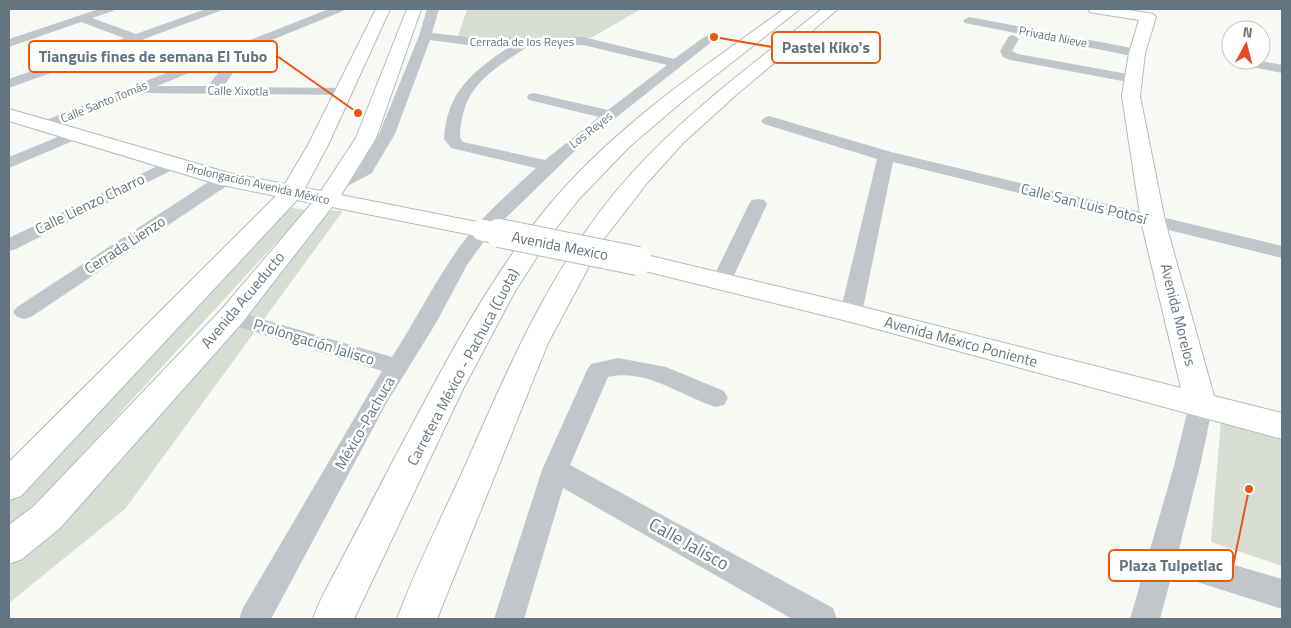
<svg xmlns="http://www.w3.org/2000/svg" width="1291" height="628" font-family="'Titillium Web',sans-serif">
<rect width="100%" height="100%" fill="#f8f8f5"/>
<path fill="#d8ddd4" d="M 467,9 L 641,9 L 591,38 L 457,39 Z
M 287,207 L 306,210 L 53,486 L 9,528 L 9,497 L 29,482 Z
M 326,210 L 343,211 L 125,509 L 9,603 L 9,561 L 52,527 Z
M 1221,419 L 1282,435 L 1282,566 L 1211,542 Z"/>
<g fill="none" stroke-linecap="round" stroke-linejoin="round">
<g stroke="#b4babe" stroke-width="2">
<path id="secondary" d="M 376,9 L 390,9 L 328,145 L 305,188 L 321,191 L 356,138 L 407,9 L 421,9 L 376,138 L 341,195 L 482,223 L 490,225 L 494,230 L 490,235 L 482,237 L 332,207 L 241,324 L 60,528 L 22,559 L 9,564 L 9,525 L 34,506 L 221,310 L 312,203 L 297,200 L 21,496 L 9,500 L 9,462 L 276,196 L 217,184 L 9,121 L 9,109 L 229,173 L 285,184 L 308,145 Z
M 1088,9 L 1123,9 L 1153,14 L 1156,17 L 1145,53 L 1140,96 L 1165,221 L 1214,396 L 1282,413 L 1282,439 L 851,322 L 629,267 L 625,261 L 629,255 L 638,253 L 851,304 L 1181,388 L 1141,221 L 1122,96 L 1129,53 L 1139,20 L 1095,13 L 1090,12 Z"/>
</g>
<g stroke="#b5b9bc" stroke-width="2">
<path id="highway" d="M 784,9 L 800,9 L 684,100 L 629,147 L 579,199 L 550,236 L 514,293 L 463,389 L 354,619 L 313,619 C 320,598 332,579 342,559 C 359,527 376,494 393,461 C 439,375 484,285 546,209 C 612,128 701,69 784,9 Z
M 822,9 L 838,9 L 736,95 L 683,143 L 647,183 L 603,240 L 548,343 L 437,619 L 397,619 C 415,570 440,521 462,473 C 509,367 553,260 632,173 C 688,111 757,61 822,9 Z"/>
</g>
<path fill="#c1c6ca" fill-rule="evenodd" d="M 99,9 L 115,9 L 113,11 L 92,18 L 136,34 L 206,9 L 222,9 L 220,11 L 144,39 L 142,42 L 136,42 L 9,88 L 9,79 L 124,38 L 81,22 L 9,47 L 9,39 Z
M 329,9 L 345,9 L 343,11 L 250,49 L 223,87 L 342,88 L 347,89 L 349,92 L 347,95 L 139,93 L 51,128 L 41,128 L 38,125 L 41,122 ZM 231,56 L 208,86 L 157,86 Z
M 427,9 L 439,9 L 432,33 L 475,38 L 583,37 L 674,59 L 704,37 L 708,36 L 714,40 L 580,146 L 489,234 L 467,265 L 436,323 L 386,404 L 271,619 L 239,619 L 243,608 L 382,371 L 223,322 L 220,317 L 223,312 L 231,310 L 392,357 C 420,314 442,266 475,227 C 493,206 516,187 536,168 L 451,148 L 444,139 C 447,90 474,71 512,45 L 475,46 L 430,40 L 395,134 L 374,169 L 372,173 L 342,189 L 336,190 L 330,189 L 327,185 L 330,181 L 360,166 L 379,134 L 419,36 ZM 530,45 L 583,45 L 667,65 L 608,110 L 534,93 L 529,94 L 527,97 L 529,100 L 599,117 L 545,160 L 463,142 L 460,138 C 461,86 490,72 530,45 Z
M 969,17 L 1137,49 L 1143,53 L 1137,57 L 965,23 L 963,21 L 965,19 Z
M 1013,35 L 1019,39 L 1012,51 L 1018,54 L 1133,75 L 1140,79 L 1133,83 L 1010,60 L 1003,57 L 1000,51 L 1009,36 Z
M 1230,60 L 1257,60 L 1282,65 L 1282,73 L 1232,63 Z
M 769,116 L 891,152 L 1282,246 L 1282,258 L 893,162 L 862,313 L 859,318 L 851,320 L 843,318 L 840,313 L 877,159 L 764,124 L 761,121 L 764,118 Z
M 75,130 L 80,132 L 83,135 L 80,138 L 9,168 L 9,157 Z
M 172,159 L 178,161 L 180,164 L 178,167 L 16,249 L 9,251 L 9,238 Z
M 225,174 L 231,175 L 233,179 L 231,183 L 31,317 L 24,319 L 17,317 L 13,312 L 17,307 L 219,175 Z
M 758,199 L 764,200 L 767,204 L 731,282 L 728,287 L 721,289 L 714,287 L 711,282 L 749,204 L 752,200 Z
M 618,358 L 666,367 L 724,391 L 728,398 L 724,405 L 716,407 C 681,396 646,368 608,377 L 570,465 L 833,608 L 837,619 L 792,619 L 563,488 L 524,619 L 494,619 L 542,470 L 587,370 L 591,364 Z
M 1201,396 L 1210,398 L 1213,405 L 1200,466 L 1179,549 L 1282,579 L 1282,609 L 1172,574 L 1160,619 L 1130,619 L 1174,466 L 1189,405 L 1192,398 Z"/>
<use href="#secondary" fill="#fff" fill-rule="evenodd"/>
<use href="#highway" fill="#fff" fill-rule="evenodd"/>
<g stroke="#b4babe" stroke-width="23" stroke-linecap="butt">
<path id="secondary-bridge-far1" d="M 482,230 L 506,235"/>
</g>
<g stroke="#b4babe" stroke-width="30" stroke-linecap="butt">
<path id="secondary-bridge" d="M 499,233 L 638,261"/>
</g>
<use href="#secondary-bridge-far1" stroke="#fff" stroke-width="21"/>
<use href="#secondary-bridge" stroke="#fff" stroke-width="28"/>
</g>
<g text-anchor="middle" stroke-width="5" stroke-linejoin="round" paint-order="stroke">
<g font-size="12" fill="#637581" stroke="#fff">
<text transform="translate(1053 37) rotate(11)" y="4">Privada Nieve</text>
<text x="522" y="46">Cerrada de los Reyes</text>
<text transform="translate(238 91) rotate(1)" y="4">Calle Xixotla</text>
<text transform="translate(104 102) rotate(-22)" y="4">Calle Santo Tomás</text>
<text transform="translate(591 130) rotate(-38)" y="4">Los Reyes</text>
<text transform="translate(258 184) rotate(13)" y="4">Prolongación Avenida México</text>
</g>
<g font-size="15" fill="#637581" stroke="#fff">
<text transform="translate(90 204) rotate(-26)" y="5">Calle Lienzo Charro</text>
<text transform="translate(1084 204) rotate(14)" y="5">Calle San Luis Potosí</text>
<text transform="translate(125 245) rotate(-33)" y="5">Cerrada Lienzo</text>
<text transform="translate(560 246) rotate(11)" y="5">Avenida Mexico</text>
<text transform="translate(243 300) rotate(-50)" y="5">Avenida Acueducto</text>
<text transform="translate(1178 315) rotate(76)" y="5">Avenida Morelos</text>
<text transform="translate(314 342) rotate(17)" y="5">Prolongación Jalisco</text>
<text transform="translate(961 342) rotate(15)" y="5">Avenida México Poniente</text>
<text transform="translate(463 367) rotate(-62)" y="5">Carretera México - Pachuca (Cuota)</text>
<text transform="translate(365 423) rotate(-60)" y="5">México-Pachuca</text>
</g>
<g font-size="18" fill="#637581" stroke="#fff">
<text transform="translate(689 544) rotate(29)" y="6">Calle Jalisco</text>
</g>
</g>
<path fill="none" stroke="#e8590c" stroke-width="2" d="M714 37L772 47M358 113L277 56M1249 489L1233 566"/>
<g fill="#e8590c" stroke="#fff" stroke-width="2">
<circle cx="714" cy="37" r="5"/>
<circle cx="358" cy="113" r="5"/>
<circle cx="1249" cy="489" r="5"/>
</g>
<g fill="#fff" stroke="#e8590c" stroke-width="2">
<rect x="772" y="32" width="108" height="31" rx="5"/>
<rect x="29" y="41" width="248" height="31" rx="5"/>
<rect x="1109" y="550" width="124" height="31" rx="5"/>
</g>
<g font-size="16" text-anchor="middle" font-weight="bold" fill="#637581">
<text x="826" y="53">Pastel Kiko's</text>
<text x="153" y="62">Tianguis fines de semana El Tubo</text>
<text x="1171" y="571">Plaza Tulpetlac</text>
</g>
<rect width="1291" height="628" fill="none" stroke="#637581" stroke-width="20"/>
<g transform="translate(1246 45) rotate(7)"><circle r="24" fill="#ffffff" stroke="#c1c8cd"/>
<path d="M0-4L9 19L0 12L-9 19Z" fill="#e54a28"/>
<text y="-8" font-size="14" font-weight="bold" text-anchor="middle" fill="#637581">N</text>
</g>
</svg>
